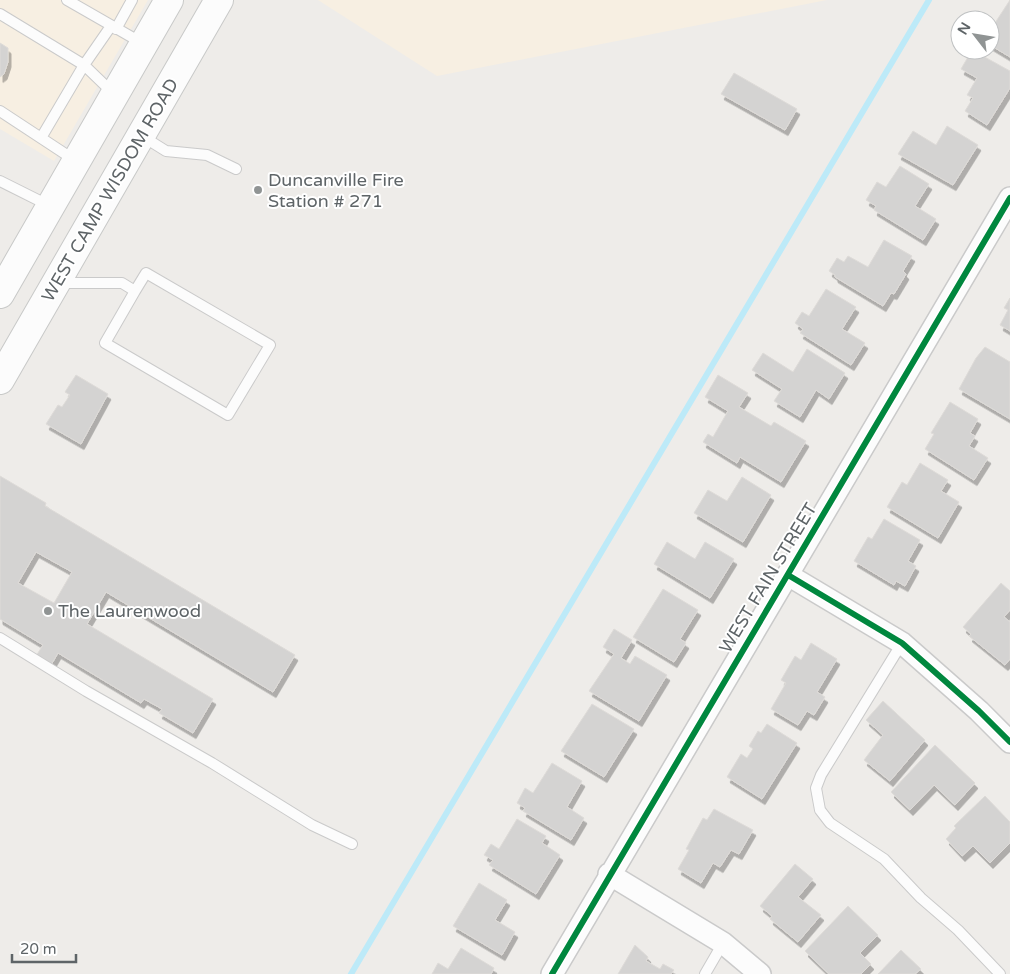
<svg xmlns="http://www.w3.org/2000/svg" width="1010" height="974" font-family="'Varela Round',sans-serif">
<defs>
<filter id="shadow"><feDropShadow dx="3" dy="5.5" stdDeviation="0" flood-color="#0004"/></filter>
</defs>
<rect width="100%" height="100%" fill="#eeece9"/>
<path fill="#f7efe2" d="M 0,0 L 148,0 L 54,161 L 0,129 Z
M 318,0 L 827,0 L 437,76 Z"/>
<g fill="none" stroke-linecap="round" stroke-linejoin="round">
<path stroke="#bdeaf8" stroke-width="6" d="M 351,974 L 929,0"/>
</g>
<path fill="#d4d3d2" stroke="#dedbd8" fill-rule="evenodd" filter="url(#shadow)" d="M 1010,0 L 1010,57 L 990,45 L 990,24 L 993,26 Z
M 0,43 L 8,48 L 8,62 L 4,74 L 0,77 Z
M 972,50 L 1010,71 L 1010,88 L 987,125 L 965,111 L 973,98 L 967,95 L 977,78 L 961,69 Z
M 734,73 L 797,109 L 785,130 L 721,94 Z
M 947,126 L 978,145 L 953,185 L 898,154 L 913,131 L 936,145 Z
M 900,166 L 929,184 L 915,206 L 936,219 L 923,240 L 874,210 L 876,206 L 866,200 L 877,182 L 886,187 Z
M 884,240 L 912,256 L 903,271 L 906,274 L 894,294 L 891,293 L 883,306 L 835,277 L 835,275 L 829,271 L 837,258 L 844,262 L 848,256 L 868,267 Z
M 826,289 L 856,307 L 842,329 L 865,343 L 851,365 L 800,333 L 803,329 L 795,323 L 802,312 L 809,316 Z
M 1010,298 L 1010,331 L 1000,325 L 1008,310 L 1004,308 Z
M 985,347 L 1010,362 L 1010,419 L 959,389 L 976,358 Z
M 807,349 L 845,373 L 829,399 L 816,390 L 800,417 L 774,401 L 782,389 L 752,370 L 763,353 L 793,372 Z
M 76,375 L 108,394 L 81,444 L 46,424 L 58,405 L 62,407 L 70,395 L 65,392 Z
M 718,375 L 748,393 L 739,407 L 771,426 L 774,422 L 806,441 L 781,482 L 740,457 L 737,463 L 703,442 L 708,434 L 713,437 L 728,411 L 705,397 Z
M 950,402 L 978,419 L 970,433 L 975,436 L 969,446 L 988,458 L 974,480 L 925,449 L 934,434 L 931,433 Z
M 920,463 L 948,480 L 941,491 L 959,502 L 938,538 L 887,507 L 902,482 L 907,485 Z
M 0,476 L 46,503 L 45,506 L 295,655 L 273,692 L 106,592 L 87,624 L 213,699 L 193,733 L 159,713 L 162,709 L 144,699 L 141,703 L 58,653 L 51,665 L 36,656 L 43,645 L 0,619 ZM 36,552 L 72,572 L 54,603 L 18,583 Z
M 742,477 L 771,495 L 743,542 L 694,513 L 708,490 L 727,501 Z
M 884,519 L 920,540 L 908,561 L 916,566 L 905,586 L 896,581 L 894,585 L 854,561 L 868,537 L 872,539 Z
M 667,542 L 695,559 L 705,542 L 734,559 L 710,598 L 654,564 Z
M 1001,583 L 1010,591 L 1010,610 L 1004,617 L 1010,622 L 1010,659 L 1005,665 L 969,636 L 971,634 L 963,627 Z
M 663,589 L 698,610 L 680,639 L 686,643 L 674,662 L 633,637 Z
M 614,629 L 632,640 L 621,658 L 630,664 L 635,656 L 667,675 L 639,721 L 589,691 L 614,654 L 603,647 Z
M 811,643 L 837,659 L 817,692 L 825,697 L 814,715 L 807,711 L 798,725 L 771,709 L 786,683 L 781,680 L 795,656 L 801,660 Z
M 883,701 L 925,740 L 890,781 L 864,760 L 883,735 L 866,720 Z
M 592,704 L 634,729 L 604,777 L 561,751 Z
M 767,724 L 797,743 L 762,799 L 727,777 L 741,754 L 747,758 L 753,749 L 749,746 L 758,731 L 761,733 Z
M 935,745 L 975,783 L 955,805 L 934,785 L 910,810 L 891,792 Z
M 552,763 L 582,781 L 567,807 L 584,818 L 571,840 L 523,811 L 525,808 L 517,803 L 525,788 L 533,793 Z
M 985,796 L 1010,822 L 1010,843 L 990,863 L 973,846 L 962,856 L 946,839 L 956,828 L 954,826 Z
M 714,809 L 753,830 L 739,854 L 731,850 L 720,867 L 713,863 L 701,883 L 678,869 L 689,850 L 686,849 L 703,818 L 707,820 Z
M 517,819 L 546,836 L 542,843 L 560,855 L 536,894 L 489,865 L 493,860 L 484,855 L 491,844 L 499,849 Z
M 795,864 L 813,879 L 798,897 L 821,915 L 798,942 L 770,919 L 772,916 L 760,906 Z
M 479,883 L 507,900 L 495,920 L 515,932 L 502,955 L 453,926 Z
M 848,906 L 878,935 L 860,953 L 871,964 L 861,974 L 829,974 L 805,951 Z
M 635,945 L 648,957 L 646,961 L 660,969 L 663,964 L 674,970 L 671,974 L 618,974 Z
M 461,948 L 494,968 L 491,974 L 432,974 L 438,963 L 448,969 Z
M 901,950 L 921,969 L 915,974 L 878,974 Z"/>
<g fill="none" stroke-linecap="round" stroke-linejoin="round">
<g stroke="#cacaca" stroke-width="12">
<path id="lane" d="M 67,0 L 142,43
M 0,14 L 84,65 L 111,26
M 116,29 L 132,0
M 0,111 L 76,161
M 142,136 L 166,151 L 207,155 L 236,169
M 41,138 L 84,65 L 114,94
M 0,181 L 50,206
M 60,283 L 122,283 L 135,291 L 146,273 L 270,345 L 228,415 L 105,343 L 135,291
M 0,638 L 86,691 L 212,763 L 312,825 L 352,844
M 902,643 L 821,775 L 816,788 L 820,810 L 830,823 L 884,859 L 921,898 L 958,930 L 1000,974
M 705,974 L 723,943"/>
</g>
<g stroke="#cacaca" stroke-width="24">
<path id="street" d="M 788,575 L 902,643 L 979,711 L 1010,742
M 609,874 L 723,943 L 760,974
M 552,974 L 1010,198"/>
</g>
<g stroke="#c8c9c8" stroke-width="30">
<path id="secondary" d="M 0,294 L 169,0
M 0,380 L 219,0"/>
</g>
<use href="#lane" stroke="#fcfcfc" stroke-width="10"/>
<use href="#street" stroke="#fcfcfc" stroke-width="21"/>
<use href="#secondary" stroke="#fcfcfc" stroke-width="28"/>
<g stroke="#fff" stroke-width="9">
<path id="cycleway" d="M 788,575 L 902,643 L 979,711 L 1010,742
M 552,974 L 1010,198"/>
</g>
<use href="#cycleway" stroke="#00873e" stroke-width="6"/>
</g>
<g fill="#909494" stroke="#fff" stroke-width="2">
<circle cx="258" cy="190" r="5"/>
<circle cx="48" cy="611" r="5"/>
</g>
<g text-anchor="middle" stroke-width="4" stroke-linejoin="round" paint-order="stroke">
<g font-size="18" fill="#5e6467" stroke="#fff" text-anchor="start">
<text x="268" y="186">Duncanville Fire<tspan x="268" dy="21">Station # 271</tspan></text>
<text x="58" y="617">The Laurenwood</text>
</g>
<g font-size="18" fill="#5e6467" stroke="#fff">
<text transform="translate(110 190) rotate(-60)" y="6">WEST CAMP WISDOM ROAD</text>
<text transform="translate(768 578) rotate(-59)" y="6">WEST FAIN STREET</text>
</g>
</g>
<g transform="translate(975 35) rotate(301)"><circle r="24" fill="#ffffff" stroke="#bfc1c2"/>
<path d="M0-4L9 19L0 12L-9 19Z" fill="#909494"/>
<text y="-8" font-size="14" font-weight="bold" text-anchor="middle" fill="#5e6467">N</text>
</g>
<path d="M12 954v8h64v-8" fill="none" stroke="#5e6467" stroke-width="2.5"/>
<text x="20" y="954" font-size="15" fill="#5e6467" stroke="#ffffff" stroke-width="4" paint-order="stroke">20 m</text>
</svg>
